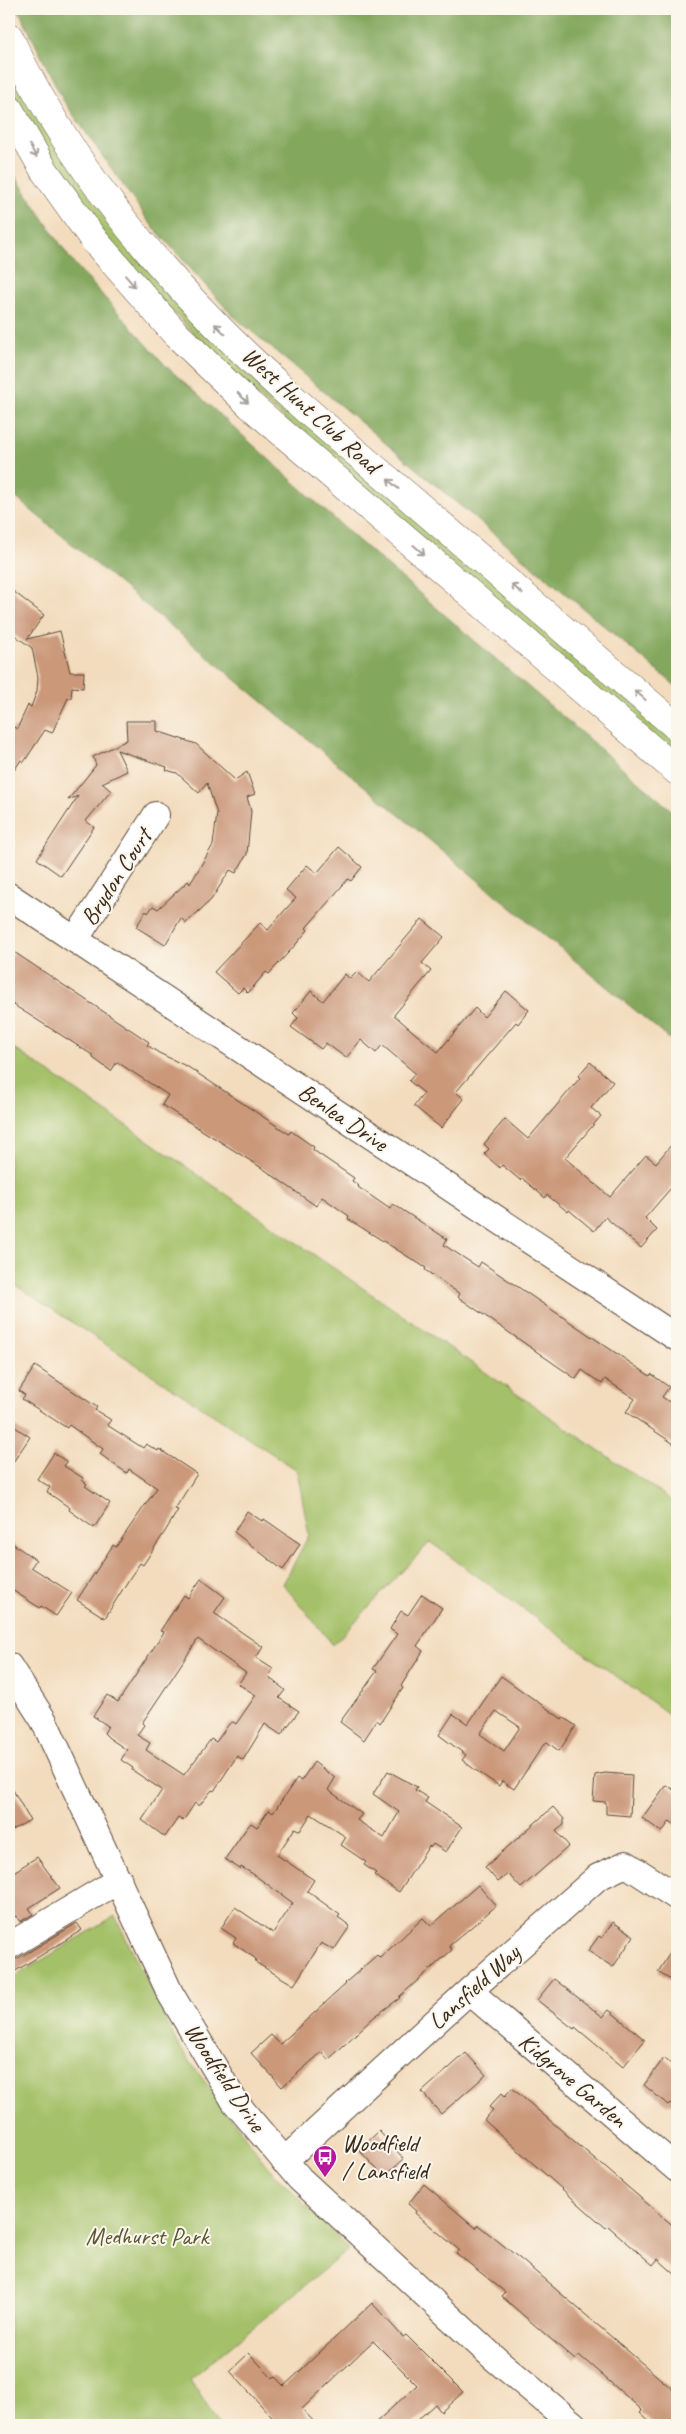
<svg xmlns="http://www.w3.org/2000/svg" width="686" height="2434" font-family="Caveat,sans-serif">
<rect width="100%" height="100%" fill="#fbf7ec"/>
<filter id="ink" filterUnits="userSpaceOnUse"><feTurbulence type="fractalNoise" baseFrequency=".02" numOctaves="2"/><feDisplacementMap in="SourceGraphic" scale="10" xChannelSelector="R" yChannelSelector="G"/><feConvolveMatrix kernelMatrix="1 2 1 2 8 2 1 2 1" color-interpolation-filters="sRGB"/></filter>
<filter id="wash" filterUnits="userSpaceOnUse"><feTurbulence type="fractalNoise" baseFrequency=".0096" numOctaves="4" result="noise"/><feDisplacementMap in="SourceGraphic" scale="20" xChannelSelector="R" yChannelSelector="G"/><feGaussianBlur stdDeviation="1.12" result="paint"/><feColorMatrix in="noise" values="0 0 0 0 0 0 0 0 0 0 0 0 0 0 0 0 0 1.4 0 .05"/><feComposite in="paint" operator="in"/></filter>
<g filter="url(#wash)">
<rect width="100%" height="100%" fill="#f3dcbd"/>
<path fill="#a4c169" stroke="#707644" d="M 9,61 L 110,222 L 513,600 L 677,741 L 677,757 L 239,380 L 121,258 L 29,127 L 9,88 Z
M 9,1045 L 677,1504 L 677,1720 L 430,1542 L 333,1645 L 283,1584 L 309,1535 L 297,1470 L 9,1281 Z
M 115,1916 L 178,2045 L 266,2165 L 349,2249 L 190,2379 L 219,2425 L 9,2425 L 9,1980 Z"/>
<path fill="#83a75d" stroke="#5f683e" d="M 18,9 L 677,9 L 677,687 L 231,314 L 149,222 L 63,100 Z
M 9,167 L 71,260 L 166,366 L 360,542 L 677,815 L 677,1045 L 9,492 Z"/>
<g id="blocks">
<path fill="#cb987a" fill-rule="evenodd" d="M 9,588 L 44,615 L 27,639 L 60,631 L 70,672 L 84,672 L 83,688 L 72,687 L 71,698 L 68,698 L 52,733 L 45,730 L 24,762 L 21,760 L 9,778 L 9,735 L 14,727 L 17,729 L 28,705 L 31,707 L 37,691 L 38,677 L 32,648 L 9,631 Z
M 126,721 L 157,721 L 157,731 L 196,744 L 235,780 L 247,772 L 255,794 L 247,797 L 251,811 L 247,854 L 236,873 L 230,870 L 211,900 L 186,923 L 181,918 L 165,945 L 136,927 L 146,911 L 148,913 L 153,906 L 158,909 L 188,881 L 190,884 L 213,845 L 217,814 L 207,783 L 199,793 L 177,773 L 166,770 L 167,767 L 117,750 L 127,771 L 102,783 L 111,791 L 86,821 L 94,827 L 61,876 L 37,859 L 78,796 L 68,800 L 96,765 L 93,757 L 127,740 Z
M 339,847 L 362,867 L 351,881 L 348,879 L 306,928 L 308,930 L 297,943 L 269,974 L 266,972 L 248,993 L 243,988 L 238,993 L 214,972 L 260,923 L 268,930 L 285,910 L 296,898 L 286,890 L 307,865 L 317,873 Z
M 422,919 L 444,937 L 422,963 L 431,971 L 394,1015 L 417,1035 L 438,1052 L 475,1008 L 484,1017 L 506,991 L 529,1010 L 518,1024 L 516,1022 L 456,1092 L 464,1099 L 441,1128 L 414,1106 L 424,1093 L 409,1081 L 415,1073 L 382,1045 L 376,1053 L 361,1040 L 346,1058 L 326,1043 L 321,1049 L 291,1027 L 298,1018 L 293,1013 L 311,991 L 323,1001 L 345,974 L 350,979 L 357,972 L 369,982 Z
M 14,952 L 149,1042 L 147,1045 L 159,1053 L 188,1067 L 289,1134 L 291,1131 L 314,1147 L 313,1150 L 354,1178 L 352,1181 L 359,1186 L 358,1187 L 390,1209 L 393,1204 L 447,1239 L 444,1245 L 478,1267 L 481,1262 L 650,1376 L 651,1374 L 669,1387 L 662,1397 L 677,1407 L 677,1446 L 626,1412 L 635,1399 L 605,1379 L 602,1384 L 582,1370 L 576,1379 L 458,1297 L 460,1294 L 425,1270 L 426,1268 L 348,1219 L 349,1216 L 322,1197 L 316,1206 L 265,1170 L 162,1105 L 168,1095 L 117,1062 L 111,1071 L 93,1058 L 94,1056 L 9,1002 L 9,960 Z
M 590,1062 L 613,1082 L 591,1108 L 601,1116 L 565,1158 L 610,1197 L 646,1155 L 656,1163 L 677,1138 L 677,1181 L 645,1218 L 657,1230 L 641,1248 L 605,1217 L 594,1231 L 569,1210 L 568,1212 L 547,1195 L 545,1198 L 522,1178 L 520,1180 L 502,1165 L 500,1168 L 484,1154 L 489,1149 L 484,1144 L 505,1119 L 528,1139 L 580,1078 L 578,1076 Z
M 35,1366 L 97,1407 L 95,1410 L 111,1420 L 107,1425 L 143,1448 L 146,1444 L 158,1451 L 159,1449 L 197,1474 L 175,1509 L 178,1510 L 166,1530 L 143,1565 L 140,1563 L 131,1576 L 105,1618 L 77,1600 L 113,1545 L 116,1547 L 157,1488 L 129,1469 L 127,1473 L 115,1465 L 100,1454 L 103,1449 L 69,1425 L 67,1428 L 22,1399 L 25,1395 L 19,1391 Z
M 9,1423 L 30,1437 L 9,1468 Z
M 54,1453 L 67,1462 L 64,1466 L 83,1478 L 82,1480 L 87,1484 L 85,1486 L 110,1503 L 94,1528 L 69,1510 L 70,1508 L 47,1492 L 50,1487 L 37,1479 Z
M 247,1511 L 262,1521 L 264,1519 L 300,1544 L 283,1570 L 234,1532 Z
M 9,1541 L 36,1560 L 31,1567 L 72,1593 L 56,1616 L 41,1606 L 40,1608 L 9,1588 Z
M 201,1579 L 225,1597 L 214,1613 L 263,1647 L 256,1658 L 273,1669 L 268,1677 L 285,1690 L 279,1698 L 299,1711 L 281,1735 L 265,1724 L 243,1760 L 237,1756 L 214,1791 L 212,1790 L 199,1806 L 195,1803 L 183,1821 L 178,1818 L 165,1837 L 142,1820 L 162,1790 L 132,1770 L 133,1768 L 121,1760 L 127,1750 L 109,1738 L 104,1733 L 108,1726 L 93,1716 L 107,1695 L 118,1702 L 164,1632 L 160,1631 L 184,1595 L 188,1598 ZM 198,1639 L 246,1673 L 238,1684 L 256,1695 L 236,1724 L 233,1722 L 229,1724 L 216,1742 L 211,1739 L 184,1775 L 146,1750 L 150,1743 L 137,1735 L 144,1725 L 142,1723 Z
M 422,1594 L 442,1608 L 417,1646 L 423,1651 L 401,1686 L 403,1688 L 380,1723 L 377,1720 L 364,1740 L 340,1722 L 377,1671 L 373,1669 L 397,1634 L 390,1629 L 401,1611 L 408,1615 Z
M 501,1676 L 562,1719 L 563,1717 L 576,1726 L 559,1751 L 547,1742 L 544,1744 L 514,1789 L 502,1781 L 499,1786 L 474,1769 L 462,1760 L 466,1755 L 439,1735 L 453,1714 L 468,1724 ZM 496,1711 L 520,1727 L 504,1751 L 480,1734 Z
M 314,1762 L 335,1778 L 328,1790 L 362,1814 L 357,1820 L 384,1838 L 399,1812 L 373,1794 L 388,1771 L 417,1787 L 415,1790 L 428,1798 L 425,1802 L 462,1827 L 446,1852 L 433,1844 L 431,1847 L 429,1846 L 399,1892 L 374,1875 L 376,1873 L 364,1865 L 366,1862 L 341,1845 L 346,1837 L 311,1814 L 300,1831 L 295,1828 L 277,1855 L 314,1880 L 307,1891 L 340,1915 L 338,1917 L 350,1926 L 334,1950 L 321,1943 L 294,1985 L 255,1962 L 256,1959 L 233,1943 L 236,1938 L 221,1928 L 235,1907 L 273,1933 L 293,1903 L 253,1874 L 241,1867 L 240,1869 L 225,1859 L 246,1829 L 251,1823 L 257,1827 L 269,1810 L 273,1813 L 297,1778 L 301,1781 Z
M 605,1773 L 632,1775 L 630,1816 L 606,1814 L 606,1802 L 593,1801 L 595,1775 Z
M 9,1783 L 30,1820 L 9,1832 Z
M 666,1785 L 677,1792 L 677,1827 L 670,1821 L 662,1832 L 642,1818 Z
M 553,1807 L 564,1819 L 564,1825 L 556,1831 L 569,1846 L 521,1888 L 508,1874 L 498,1882 L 485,1867 Z
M 37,1857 L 60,1888 L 29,1908 L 33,1914 L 20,1922 L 16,1916 L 9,1920 L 9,1875 Z
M 478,1885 L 496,1906 L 449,1946 L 452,1950 L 399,1997 L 400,1998 L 374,2017 L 328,2060 L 322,2052 L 282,2087 L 251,2053 L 271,2035 L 280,2044 L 346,1984 L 345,1983 L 377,1955 L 380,1958 L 423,1918 L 431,1926 Z
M 613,1922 L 634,1936 L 613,1967 L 588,1951 L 599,1936 L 602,1938 Z
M 77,1923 L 82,1930 L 9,1975 L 9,1961 L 17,1959 Z
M 677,1942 L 677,1984 L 658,1972 Z
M 554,1979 L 603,2017 L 609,2010 L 645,2040 L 623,2067 L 575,2027 L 574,2029 L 537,2000 Z
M 466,2053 L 486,2075 L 441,2114 L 422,2092 Z
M 664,2058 L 677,2069 L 677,2109 L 670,2103 L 668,2105 L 644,2085 Z
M 512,2088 L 677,2229 L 677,2276 L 658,2259 L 653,2265 L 608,2226 L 606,2228 L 484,2120 L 493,2110 L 489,2107 L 502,2093 L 505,2096 Z
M 379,2131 L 404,2159 L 384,2177 L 359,2150 Z
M 424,2184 L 476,2228 L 478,2225 L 524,2262 L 677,2393 L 677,2425 L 654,2425 L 640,2412 L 642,2410 L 579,2355 L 575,2360 L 501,2296 L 505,2292 L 456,2253 L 459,2250 L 415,2213 L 416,2211 L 408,2204 Z
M 372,2303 L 403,2337 L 406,2335 L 463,2392 L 441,2412 L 435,2404 L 412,2425 L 373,2425 L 417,2385 L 373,2341 L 302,2409 L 317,2425 L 279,2425 L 230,2371 L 249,2353 L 272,2378 L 274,2376 L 284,2386 Z"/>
</g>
</g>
<g filter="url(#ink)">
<use href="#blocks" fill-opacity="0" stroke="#574536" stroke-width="1"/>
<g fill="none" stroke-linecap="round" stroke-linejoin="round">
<g stroke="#574536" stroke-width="28">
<path id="minor" d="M 9,896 L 677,1338
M 75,940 L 156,815
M 9,1666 L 44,1721 L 170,1993 L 235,2102 L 300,2179 L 493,2357 L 574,2425
M 9,1946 L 119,1880
M 469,1991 L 677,2169
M 284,2161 L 469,1991 L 598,1877 L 626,1864 L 677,1897"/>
</g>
<g stroke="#574536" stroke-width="29">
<path id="major" d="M 9,37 C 72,173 174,291 285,391 C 326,428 369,463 411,499 C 500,575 588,651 677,727
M 9,109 L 44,170 L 94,240 L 175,333 L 250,405 L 677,771"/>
</g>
<use href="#minor" stroke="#fff" stroke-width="26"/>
<use href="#major" stroke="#fff" stroke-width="28"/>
</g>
<defs><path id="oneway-shaft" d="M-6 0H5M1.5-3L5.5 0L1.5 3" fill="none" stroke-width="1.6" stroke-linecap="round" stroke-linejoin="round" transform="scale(1.25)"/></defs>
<g stroke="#a79f9a">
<use href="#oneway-shaft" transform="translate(33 151) rotate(60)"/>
<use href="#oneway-shaft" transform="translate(130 281) rotate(49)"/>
<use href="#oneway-shaft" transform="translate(220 329) rotate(-136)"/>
<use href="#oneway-shaft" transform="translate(243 398) rotate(44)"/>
<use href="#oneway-shaft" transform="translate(393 484) rotate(-139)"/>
<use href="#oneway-shaft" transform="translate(419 550) rotate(41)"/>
<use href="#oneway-shaft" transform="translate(517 589) rotate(-139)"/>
<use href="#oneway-shaft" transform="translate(640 695) rotate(-139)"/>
</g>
</g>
<defs>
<g id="bus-pin" transform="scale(1.25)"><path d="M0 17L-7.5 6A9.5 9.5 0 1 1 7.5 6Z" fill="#b5179e" stroke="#fbf7ec"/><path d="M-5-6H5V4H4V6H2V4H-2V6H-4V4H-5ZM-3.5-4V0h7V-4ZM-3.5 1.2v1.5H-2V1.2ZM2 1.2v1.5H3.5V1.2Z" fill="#fff"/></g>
</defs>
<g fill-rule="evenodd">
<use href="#bus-pin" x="325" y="2157"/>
</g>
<g text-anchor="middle" stroke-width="4" stroke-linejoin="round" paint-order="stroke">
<g font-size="24" fill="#3b2a1e" stroke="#fbf7ec">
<text transform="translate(311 410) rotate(42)" y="8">West Hunt Club Road</text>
<text transform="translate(116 877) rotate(-57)" y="8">Brydon Court</text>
<text transform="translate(343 1117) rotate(34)" y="8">Benlea Drive</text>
<text transform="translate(474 1987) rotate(-42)" y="8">Lansfield Way</text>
<text transform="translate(225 2077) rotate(56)" y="8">Woodfield Drive</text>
<text transform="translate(573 2080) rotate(40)" y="8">Kidgrove Garden</text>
</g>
<g font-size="24" fill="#3b2a1e" stroke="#fbf7ec" text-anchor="start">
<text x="342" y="2151">Woodfield<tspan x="342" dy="28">/ Lansfield</tspan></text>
</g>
<g font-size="24" fill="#5a5734" stroke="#fbf7ec">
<text x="147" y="2244">Medhurst Park</text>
</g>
</g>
<rect width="686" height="2434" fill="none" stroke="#fbf7ec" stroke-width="30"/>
</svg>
